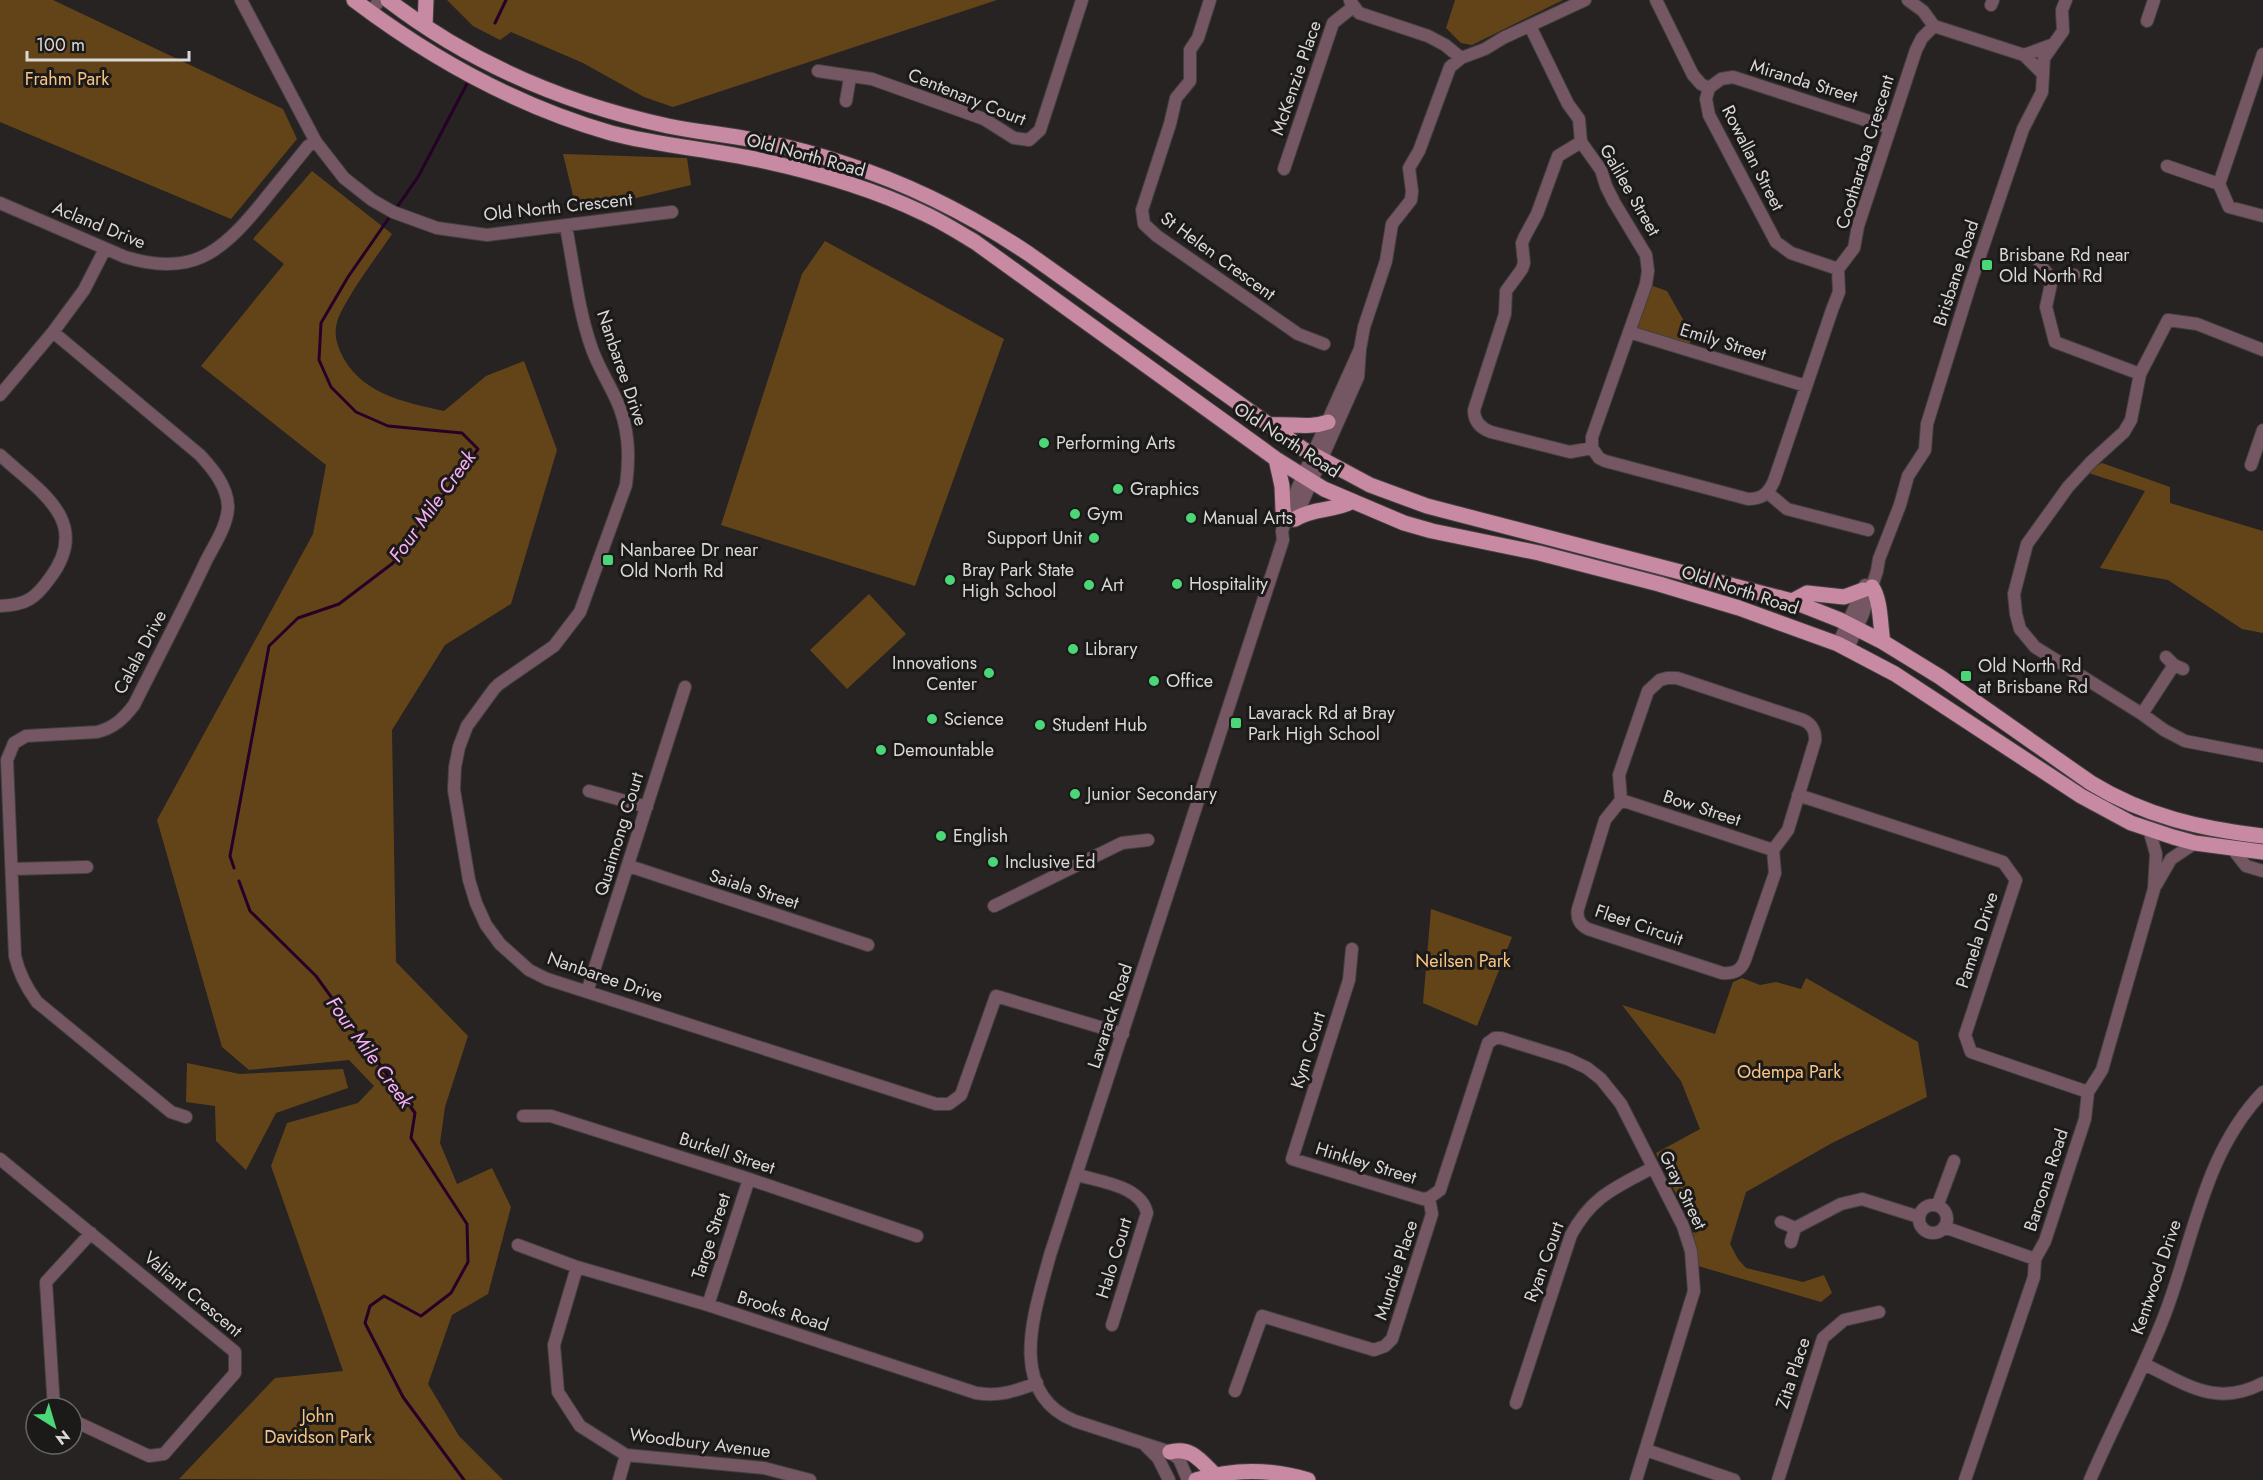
<svg xmlns="http://www.w3.org/2000/svg" width="2263" height="1480" font-family="Jost,sans-serif">
<rect width="100%" height="100%" fill="#262322"/>
<path fill="#634418" d="M 0,0 L 53,0 L 283,109 L 297,139 L 231,219 L 0,122 Z
M 447,0 L 997,0 L 673,107 L 644,97 L 583,63 L 511,32 L 500,40 L 473,26 Z
M 1455,0 L 1563,0 L 1472,45 L 1461,43 L 1446,28 Z
M 563,154 L 687,158 L 691,185 L 577,212 Z
M 312,171 L 392,234 C 375,259 355,285 341,312 C 334,326 334,337 340,351 C 358,393 403,402 444,411 L 486,376 L 524,361 L 557,450 L 511,604 L 445,645 L 392,730 L 396,962 L 468,1036 L 445,1107 L 440,1143 L 457,1184 L 492,1168 L 511,1207 L 488,1294 L 452,1315 L 428,1384 L 459,1436 L 503,1480 L 179,1479 L 275,1378 L 343,1371 L 271,1166 L 287,1123 L 358,1103 L 374,1086 L 349,1060 L 249,1070 L 222,1047 L 157,820 L 313,534 L 326,465 L 201,366 L 284,264 L 253,239 Z
M 825,241 L 1004,339 L 915,586 L 721,525 L 802,274 Z
M 1650,285 L 1667,291 L 1692,335 L 1689,347 L 1633,330 Z
M 2102,463 L 2170,487 L 2170,503 L 2263,531 L 2263,633 L 2242,629 L 2168,580 L 2100,568 L 2145,491 L 2085,472 Z
M 869,594 L 906,634 L 847,689 L 810,650 Z
M 1431,909 L 1512,937 L 1477,1026 L 1423,1003 Z
M 1742,978 L 1760,985 L 1776,982 L 1801,989 L 1806,978 L 1918,1042 L 1927,1097 L 1832,1143 L 1746,1192 L 1730,1244 L 1738,1259 L 1746,1268 L 1803,1282 L 1824,1275 L 1832,1293 L 1821,1302 L 1698,1266 L 1692,1226 L 1656,1153 L 1700,1129 L 1681,1081 L 1622,1005 L 1715,1034 L 1733,982 Z
M 187,1063 L 240,1074 L 343,1069 L 348,1088 L 276,1113 L 246,1170 L 216,1141 L 215,1106 L 186,1102 Z"/>
<g fill="none" stroke-linecap="round" stroke-linejoin="round">
<path stroke="#260027" stroke-width="3" d="M 495,23 L 506,0
M 395,210 L 418,177 L 469,80
M 234,868 L 230,856 L 269,646 L 298,618 L 339,604 L 393,563 L 478,449 L 462,433 L 388,426 L 356,412 L 331,387 L 319,360 L 321,323 L 348,277 L 391,215
M 239,881 L 250,911 L 316,976 L 415,1113 L 411,1138 L 467,1224 L 468,1262 L 451,1293 L 421,1316 L 384,1296 L 370,1306 L 365,1323 L 403,1397 L 464,1480"/>
<g stroke="#43403f" stroke-width="14">
<path id="minor" d="M 241,0 L 316,142 L 344,178 L 372,200 L 393,212 L 437,228 L 487,235 L 672,212
M 1210,0 L 1198,38 L 1190,50 L 1190,81 L 1176,98 L 1170,124 L 1142,210 L 1144,224 L 1157,236 L 1298,334 L 1324,344
M 1656,0 L 1693,75 L 1701,84 L 1709,88
M 1908,0 L 1923,11 L 1934,26 L 2024,55 L 2043,74
M 1350,1 L 1359,13 L 1428,36 L 1445,45 L 1461,58
M 1991,5 L 1993,0
M 370,12 L 380,0
M 2147,21 L 2154,0
M 1530,26 L 1568,104 L 1579,119 L 1581,142 L 1601,170 L 1606,186 L 1614,202 L 1646,255 L 1648,271 L 1646,284 L 1592,437 L 1592,448
M 2263,54 L 2219,184 L 2229,207 L 2263,216
M 2024,55 L 2054,44
M 818,71 L 872,79 L 984,119 L 1014,138 L 1029,140 L 1040,130 L 1082,0
M 1709,88 L 1706,99 L 1709,115 L 1776,242 L 1791,253 L 1838,269
M 1709,88 L 1721,79 L 1733,77 L 1890,128
M 846,101 L 850,77
M 1581,142 L 1558,156 L 1537,214 L 1525,236 L 1522,243 L 1524,263 L 1522,269 L 1506,291 L 1505,314 L 1474,410 C 1474,421 1480,428 1491,432 L 1570,452 L 1592,448 L 1599,458 L 1605,461 L 1748,499 C 1762,499 1768,494 1774,481 L 1832,310 L 1839,292 L 1838,269 L 1854,248 L 1858,226 L 1916,50 L 1922,38 L 1934,26
M 2167,166 L 2219,184
M 1284,169 L 1333,23 L 1353,7
M 0,203 L 125,257 C 191,277 220,254 261,204 C 276,185 292,166 308,146 L 316,142
M 566,227 C 574,267 578,310 592,349 C 598,366 608,382 616,399 C 629,427 630,455 626,485 L 580,612 L 554,646 L 499,684 L 494,689 L 467,726 L 459,747 L 455,767 L 454,790 L 469,880 L 476,903 L 486,925 L 500,944 L 529,970 L 547,979 L 936,1104 L 949,1104 L 961,1095 L 996,996 L 1123,1034
M 2040,265 L 2052,279 L 2074,275
M 2052,279 L 2046,307 L 2055,342 L 2140,374
M 53,332 L 200,455 C 213,469 227,486 228,506 C 228,525 214,545 206,561 C 183,610 158,657 134,705 C 124,718 114,728 97,732 L 26,736 L 14,743 L 7,760 L 15,956 C 19,974 26,987 37,1002 L 171,1112 L 186,1117
M 1629,332 L 1806,386
M 2263,350 L 2197,324 L 2168,320 L 2140,374 L 2131,420 L 2124,432 L 2091,462 L 2068,487 L 2027,544 L 2014,594 L 2016,614 L 2020,629 L 2035,647 L 2142,714 L 2164,730 L 2185,741 L 2263,756
M 0,395 L 53,332 L 84,290 L 105,249
M 0,455 C 39,491 93,521 50,578 C 35,599 26,605 0,606
M 2251,465 L 2263,430
M 1768,493 L 1787,509 L 1868,530
M 1294,521 L 1358,377 L 1360,349 L 1364,327 L 1386,261 L 1392,224 L 1411,200 L 1412,191 L 1409,168 L 1419,151 L 1450,67 L 1461,58 L 1485,49 L 1503,38 L 1585,0
M 1838,644 L 1865,585
M 1848,648 L 1863,614 L 1877,571 L 1879,559 L 1900,505 L 1908,476 L 1925,450 L 1927,424 L 1971,282 L 2023,129 L 2042,92 L 2044,58 L 2063,31 L 2062,10 L 2066,0
M 2166,657 L 2174,665 L 2183,669
M 1667,678 L 1677,678 L 1803,720 C 1812,724 1816,732 1815,741 L 1788,830 L 1773,850 L 1775,873 L 1745,960 C 1741,971 1734,974 1722,973 L 1588,929 C 1580,925 1576,918 1578,909 L 1605,820 L 1621,800 L 1619,775 L 1648,691 L 1660,680 Z
M 2142,714 L 2174,665
M 589,791 L 647,807
M 1798,795 L 2003,862 L 2016,880 L 1965,1035 L 1971,1052 L 2088,1092
M 1621,800 L 1773,850
M 2232,848 L 2246,866 L 2263,871
M 629,866 L 868,945
M 12,869 L 87,867
M 2156,885 L 2171,859 L 2195,843
M 994,906 L 1122,843 L 1148,840
M 1352,949 L 1349,980 L 1292,1159 L 1423,1199 L 1429,1198
M 587,992 L 685,687
M 523,1116 L 551,1116 L 749,1179 L 917,1236
M 0,1159 L 235,1352 L 235,1373 L 164,1454 L 149,1456 L 72,1420
M 1078,1175 C 1101,1182 1141,1186 1147,1213 L 1112,1325
M 1938,1204 L 1954,1161
M1919 1219a14 14 0 1 1 28 0a14 14 0 1 1-28 0Z
M 1781,1222 L 1795,1228 L 1791,1242
M 1944,1227 L 2035,1259
M 1795,1228 L 1841,1204 L 1862,1199 L 1919,1217
M 518,1245 L 577,1267 L 708,1305 L 976,1393 C 999,1397 1015,1391 1037,1383
M 577,1267 L 554,1345 L 558,1392 L 580,1426 L 626,1455 L 764,1468 L 810,1480
M 708,1305 L 749,1179
M 2144,1364 C 2186,1384 2216,1408 2263,1383
M 1235,1391 L 1262,1316 L 1374,1350 L 1385,1346 L 1392,1339 L 1432,1214 L 1429,1198 L 1440,1190 L 1488,1043 L 1495,1038 L 1501,1038 L 1568,1059 L 1587,1068 L 1601,1079 L 1621,1104 L 1683,1226 L 1691,1251 L 1694,1291 L 1636,1480
M 1516,1403 L 1571,1235 C 1592,1196 1615,1188 1652,1168
M 54,1408 L 46,1282 L 91,1233
M 1144,1444 L 1158,1458 L 1169,1480
M 1646,1450 L 1734,1480
M 619,1480 L 626,1455
M 1188,1480 L 1179,1459 L 1170,1452 L 1075,1421 C 1004,1392 1036,1308 1050,1255 L 1283,540 L 1282,531 L 1294,496 L 1360,349
M 1778,1480 L 1823,1338 L 1844,1320 L 1879,1312
M 1965,1480 L 2034,1277 L 2035,1259 L 2045,1241 L 2085,1119 L 2088,1092 L 2102,1070 L 2154,889 L 2156,854 L 2149,829
M 2090,1480 C 2114,1424 2143,1371 2165,1314 C 2194,1238 2204,1153 2263,1092"/>
</g>
<g stroke="#43403f" stroke-width="17">
<path id="major" d="M 354,0 C 432,59 517,106 611,133 C 660,146 710,149 759,160 C 815,172 871,188 923,213 C 941,221 958,232 975,242 L 1276,459 L 1324,489 L 1404,523 L 1432,531 L 1539,553 L 1659,584 L 1739,608 L 1838,644 L 1895,674 L 2081,796 L 2131,823 L 2173,837 L 2195,843 L 2263,852
M 388,0 C 470,63 567,104 668,126 C 696,132 725,134 753,140 C 785,146 816,154 846,164 C 912,185 972,216 1029,254 L 1303,449 L 1370,485 L 1427,506 L 1792,601 L 1840,620 L 1883,642 L 1940,677 L 2091,783 C 2145,816 2201,829 2263,836
M 425,26 L 426,0
M 1268,425 C 1290,423 1308,429 1328,422
M 1276,459 L 1282,486 L 1283,510 L 1286,519
M 1295,519 C 1313,508 1333,511 1351,502
M 1872,587 C 1881,600 1880,625 1883,642
M 1792,601 L 1807,593 L 1844,597 L 1863,590
M 1170,1452 C 1191,1446 1201,1461 1215,1475
M 1196,1480 C 1233,1469 1272,1469 1308,1480"/>
</g>
<use href="#minor" stroke="#755763" stroke-width="12"/>
<use href="#major" stroke="#c88aa2" stroke-width="15"/>
</g>
<g fill="#4bd677" stroke="#1c1919" stroke-width="2">
<rect x="1981" y="259" width="12" height="12" rx="3"/>
<circle cx="1044" cy="443" r="6"/>
<circle cx="1118" cy="489" r="6"/>
<circle cx="1075" cy="514" r="6"/>
<circle cx="1191" cy="518" r="6"/>
<circle cx="1094" cy="538" r="6"/>
<rect x="602" y="554" width="12" height="12" rx="3"/>
<circle cx="950" cy="580" r="6"/>
<circle cx="1177" cy="584" r="6"/>
<circle cx="1089" cy="585" r="6"/>
<circle cx="1073" cy="649" r="6"/>
<circle cx="989" cy="673" r="6"/>
<rect x="1960" y="670" width="12" height="12" rx="3"/>
<circle cx="1154" cy="681" r="6"/>
<circle cx="932" cy="719" r="6"/>
<rect x="1230" y="717" width="12" height="12" rx="3"/>
<circle cx="1040" cy="725" r="6"/>
<circle cx="881" cy="750" r="6"/>
<circle cx="1075" cy="794" r="6"/>
<circle cx="941" cy="836" r="6"/>
<circle cx="993" cy="862" r="6"/>
</g>
<g text-anchor="middle" stroke-width="6" stroke-linejoin="round" paint-order="stroke">
<g font-size="18" fill="#d9d7d7" stroke="#1c1919">
<text transform="translate(1296 78) rotate(-71)" y="6">McKenzie Place</text>
<text transform="translate(1804 81) rotate(17)" y="6">Miranda Street</text>
<text transform="translate(967 97) rotate(22)" y="6">Centenary Court</text>
<text transform="translate(1865 152) rotate(-73)" y="6">Cootharaba Crescent</text>
<text transform="translate(806 155) rotate(15)" y="6">Old North Road</text>
<text transform="translate(1753 158) rotate(63)" y="6">Rowallan Street</text>
<text transform="translate(1630 190) rotate(60)" y="6">Galilee Street</text>
<text transform="translate(558 207) rotate(-6)" y="6">Old North Crescent</text>
<text transform="translate(99 225) rotate(22)" y="6">Acland Drive</text>
<text transform="translate(1218 256) rotate(36)" y="6">St Helen Crescent</text>
<text transform="translate(1956 273) rotate(-72)" y="6">Brisbane Road</text>
<text transform="translate(1723 342) rotate(17)" y="6">Emily Street</text>
<text transform="translate(622 368) rotate(71)" y="6">Nanbaree Drive</text>
<text transform="translate(1287 440) rotate(33)" y="6">Old North Road</text>
<text transform="translate(1740 590) rotate(18)" y="6">Old North Road</text>
<text transform="translate(140 652) rotate(-62)" y="6">Calala Drive</text>
<text transform="translate(1702 808) rotate(18)" y="6">Bow Street</text>
<text transform="translate(619 834) rotate(-73)" y="6">Quaimong Court</text>
<text transform="translate(754 889) rotate(18)" y="6">Saiala Street</text>
<text transform="translate(1639 925) rotate(19)" y="6">Fleet Circuit</text>
<text transform="translate(1977 940) rotate(-72)" y="6">Pamela Drive</text>
<text transform="translate(605 977) rotate(19)" y="6">Nanbaree Drive</text>
<text transform="translate(1110 1016) rotate(-72)" y="6">Lavarack Road</text>
<text transform="translate(1308 1050) rotate(-73)" y="6">Kym Court</text>
<text transform="translate(727 1153) rotate(18)" y="6">Burkell Street</text>
<text transform="translate(1366 1163) rotate(17)" y="6">Hinkley Street</text>
<text transform="translate(2046 1180) rotate(-72)" y="6">Baroona Road</text>
<text transform="translate(1683 1190) rotate(64)" y="6">Gray Street</text>
<text transform="translate(711 1236) rotate(-72)" y="6">Targe Street</text>
<text transform="translate(1114 1258) rotate(-73)" y="6">Halo Court</text>
<text transform="translate(1544 1262) rotate(-70)" y="6">Ryan Court</text>
<text transform="translate(1396 1270) rotate(-72)" y="6">Mundie Place</text>
<text transform="translate(2156 1277) rotate(-71)" y="6">Kentwood Drive</text>
<text transform="translate(193 1294) rotate(40)" y="6">Valiant Crescent</text>
<text transform="translate(783 1311) rotate(18)" y="6">Brooks Road</text>
<text transform="translate(1793 1373) rotate(-72)" y="6">Zita Place</text>
<text transform="translate(700 1443) rotate(7)" y="6">Woodbury Avenue</text>
</g>
<g font-size="18" fill="#f8c585" stroke="#1c1919">
<text x="67" y="85">Frahm Park</text>
<text x="1463" y="967">Neilsen Park</text>
<text x="1789" y="1078">Odempa Park</text>
<text x="318" y="1422">John<tspan x="318" dy="21">Davidson Park</tspan></text>
</g>
<g font-size="18" fill="#d9d7d7" stroke="#1c1919" text-anchor="start">
<text x="1999" y="261">Brisbane Rd near<tspan x="1999" dy="21">Old North Rd</tspan></text>
<text x="1056" y="449">Performing Arts</text>
<text x="1130" y="495">Graphics</text>
<text x="1087" y="520">Gym</text>
<text x="1203" y="524">Manual Arts</text>
<text x="1082" y="544" text-anchor="end">Support Unit</text>
<text x="620" y="556">Nanbaree Dr near<tspan x="620" dy="21">Old North Rd</tspan></text>
<text x="962" y="576">Bray Park State<tspan x="962" dy="21">High School</tspan></text>
<text x="1189" y="590">Hospitality</text>
<text x="1101" y="591">Art</text>
<text x="1085" y="655">Library</text>
<text x="977" y="669" text-anchor="end">Innovations<tspan x="977" dy="21">Center</tspan></text>
<text x="1978" y="672">Old North Rd<tspan x="1978" dy="21">at Brisbane Rd</tspan></text>
<text x="1166" y="687">Office</text>
<text x="1248" y="719">Lavarack Rd at Bray<tspan x="1248" dy="21">Park High School</tspan></text>
<text x="944" y="725">Science</text>
<text x="1052" y="731">Student Hub</text>
<text x="893" y="756">Demountable</text>
<text x="1087" y="800">Junior Secondary</text>
<text x="953" y="842">English</text>
<text x="1005" y="868">Inclusive Ed</text>
</g>
<g font-size="20" font-style="italic" fill="#f9aff6" stroke="#1c1919">
<text transform="translate(432 506) rotate(-54)" y="7">Four Mile Creek</text>
<text transform="translate(370 1052) rotate(54)" y="7">Four Mile Creek</text>
</g>
</g>
<g transform="translate(54 1426) rotate(143)"><circle r="28" fill="#1c1919" stroke="#686565" stroke-width="1.5"/>
<path d="M0-4.5L10 22L0 15L-10 22Z" fill="#4bd677"/>
<text y="-9" font-size="16" font-weight="bold" text-anchor="middle" fill="#d9d7d7">N</text>
</g>
<path d="M27 51v9h162v-9" fill="none" stroke="#d9d7d7" stroke-width="3"/>
<text x="36" y="51" font-size="18" fill="#d9d7d7" stroke="#1c1919" stroke-width="4.5" paint-order="stroke">100 m</text>
</svg>
